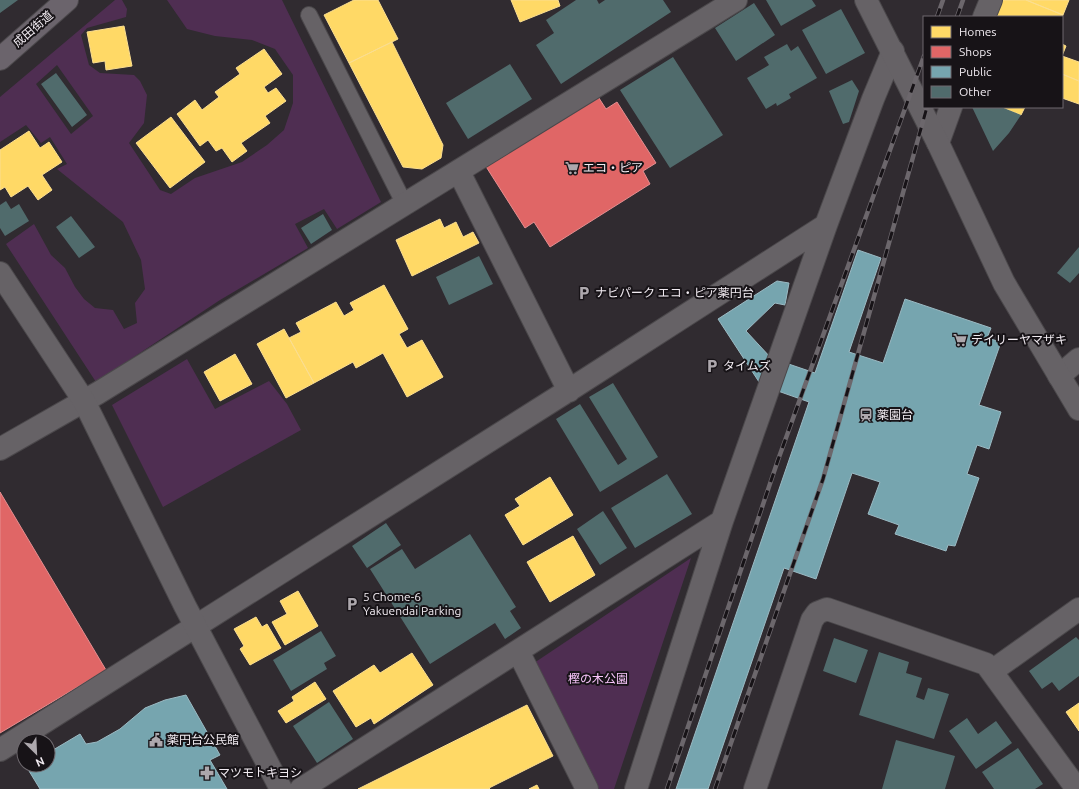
<svg xmlns="http://www.w3.org/2000/svg" width="1079" height="789" font-family="Ubuntu,'Noto Sans JP',sans-serif">
<rect width="100%" height="100%" fill="#302b30"/>
<path fill="#4f2e52" fill-rule="evenodd" d="M 115,0 L 122,0 L 127,9 L 126,17 L 87,28 L 81,35 L 89,65 L 100,73 L 134,75 L 140,81 L 147,95 L 144,123 L 129,143 L 160,190 L 171,194 L 195,178 L 242,162 L 267,145 L 284,130 L 293,103 L 293,75 L 275,49 L 252,40 L 215,36 L 187,29 L 167,0 L 282,0 L 381,202 L 337,229 L 324,209 L 295,224 L 308,248 L 220,300 L 96,382 L 6,244 L 34,224 L 51,255 L 65,268 L 75,287 L 84,299 L 95,308 L 113,310 L 124,329 L 137,323 L 135,303 L 145,289 L 141,260 L 123,222 L 57,169 L 67,164 L 50,137 L 41,143 L 26,125 L 0,142 L 0,97 ZM 57,65 L 93,116 L 71,134 L 36,84 Z
M 187,359 L 215,409 L 269,381 L 287,404 L 301,430 L 163,507 L 112,405 Z
M 691,558 L 614,789 L 597,789 L 534,663 Z"/>
<path fill="#ffd966" stroke="#fbde90" d="M 354,0 L 378,0 L 398,39 L 349,63 L 324,15 Z
M 511,0 L 558,0 L 560,6 L 520,22 Z
M 1002,0 L 1026,0 L 1063,15 L 1062,17 L 996,17 Z
M 1026,0 L 1069,0 L 1063,15 Z
M 124,26 L 132,66 L 106,70 L 105,61 L 93,63 L 87,32 Z
M 392,42 L 443,145 L 441,158 L 422,169 L 403,167 L 349,63 Z
M 1062,44 L 1066,46 L 1062,56 L 1079,62 L 1079,81 L 1062,74 Z
M 264,49 L 282,74 L 264,87 L 268,93 L 276,88 L 286,101 L 265,116 L 270,123 L 241,143 L 247,151 L 232,162 L 222,148 L 216,151 L 208,140 L 200,146 L 177,114 L 195,100 L 202,110 L 219,97 L 215,92 L 240,74 L 236,68 Z
M 1062,74 L 1079,81 L 1079,104 L 1062,98 Z
M 1001,107 L 1025,107 L 1021,115 Z
M 171,117 L 205,162 L 170,188 L 136,143 Z
M 29,131 L 40,148 L 49,142 L 62,162 L 42,175 L 52,190 L 38,200 L 28,186 L 11,197 L 5,187 L 0,190 L 0,150 Z
M 440,219 L 444,228 L 456,222 L 463,237 L 473,232 L 479,243 L 412,276 L 396,240 Z
M 384,285 L 408,329 L 399,334 L 407,348 L 422,340 L 443,377 L 407,397 L 383,353 L 356,368 L 353,362 L 314,383 L 289,338 L 301,332 L 296,323 L 336,302 L 344,316 L 354,310 L 350,303 Z
M 284,329 L 314,383 L 286,398 L 257,344 Z
M 235,354 L 252,384 L 220,401 L 204,372 Z
M 550,477 L 573,515 L 523,545 L 505,515 L 520,506 L 515,499 Z
M 573,536 L 595,575 L 550,602 L 527,562 Z
M 298,591 L 318,626 L 285,645 L 272,622 L 287,614 L 280,601 Z
M 256,617 L 262,627 L 267,624 L 281,648 L 250,665 L 240,649 L 244,646 L 234,629 Z
M 412,653 L 433,685 L 374,724 L 371,718 L 356,727 L 333,691 L 374,665 L 380,673 Z
M 315,682 L 326,699 L 286,723 L 278,711 L 294,701 L 292,697 Z
M 1079,703 L 1079,731 L 1066,712 Z
M 527,705 L 553,756 L 489,788 L 490,789 L 358,789 Z
M 537,785 L 539,789 L 529,789 Z"/>
<path fill="#e06666" stroke="#e58e90" d="M 597,95 L 606,109 L 617,102 L 656,163 L 643,171 L 650,184 L 550,247 L 534,222 L 525,228 L 485,165 Z
M 0,492 L 106,670 L 0,733 Z"/>
<path fill="#76a5af" stroke="#9bbac3" d="M 858,250 L 881,258 L 849,352 L 883,363 L 905,299 L 991,328 L 987,338 L 1001,342 L 979,405 L 1001,412 L 989,449 L 977,445 L 967,474 L 979,478 L 955,546 L 948,545 L 946,551 L 895,534 L 899,525 L 868,514 L 880,482 L 852,473 L 816,579 L 784,568 L 708,789 L 676,789 L 809,402 L 761,385 L 718,319 L 777,281 L 789,283 L 785,305 L 775,303 L 746,331 L 771,358 L 815,373 Z
M 186,695 L 220,755 L 210,760 L 227,789 L 40,789 L 26,766 L 48,765 L 48,753 L 80,734 L 86,744 L 97,742 L 120,729 L 145,708 L 165,700 Z"/>
<path fill="#506b6c" d="M 0,0 L 18,0 L 0,13 Z
M 576,0 L 597,0 L 599,4 L 605,0 L 663,0 L 671,12 L 561,84 L 536,45 L 554,33 L 546,20 Z
M 766,0 L 812,0 L 816,6 L 781,26 Z
M 754,3 L 775,35 L 736,61 L 715,28 Z
M 841,9 L 865,53 L 826,74 L 802,30 Z
M 787,44 L 791,51 L 798,46 L 817,78 L 789,94 L 791,98 L 777,106 L 776,103 L 766,109 L 747,78 L 769,65 L 764,57 Z
M 673,57 L 723,135 L 670,168 L 620,90 Z
M 510,64 L 532,99 L 468,139 L 446,103 Z
M 56,73 L 87,115 L 72,127 L 41,84 Z
M 852,80 L 859,91 L 849,122 L 843,124 L 829,91 Z
M 972,107 L 1001,107 L 1021,115 L 1009,133 L 993,151 Z
M 6,201 L 11,209 L 19,204 L 29,221 L 5,236 L 0,228 L 0,205 Z
M 323,214 L 332,230 L 311,244 L 301,228 Z
M 71,216 L 95,247 L 79,258 L 56,227 Z
M 1079,247 L 1079,273 L 1070,283 L 1057,273 Z
M 479,256 L 493,284 L 449,305 L 436,277 Z
M 613,383 L 658,457 L 600,492 L 556,419 L 580,404 L 618,465 L 627,459 L 589,397 Z
M 667,474 L 692,514 L 635,548 L 611,508 Z
M 603,511 L 627,548 L 600,565 L 577,529 Z
M 386,523 L 401,545 L 367,568 L 352,546 Z
M 470,534 L 516,607 L 510,611 L 521,628 L 505,639 L 495,623 L 430,664 L 370,569 L 402,549 L 415,569 Z
M 321,631 L 336,656 L 324,663 L 327,669 L 291,691 L 273,660 Z
M 1076,637 L 1079,640 L 1079,676 L 1059,691 L 1052,682 L 1042,689 L 1029,671 Z
M 834,638 L 868,650 L 856,683 L 823,671 Z
M 879,652 L 909,662 L 906,673 L 922,678 L 916,697 L 924,700 L 928,688 L 949,694 L 934,739 L 859,715 Z
M 329,702 L 353,739 L 317,763 L 293,726 Z
M 967,718 L 978,734 L 996,721 L 1012,743 L 976,769 L 949,731 Z
M 896,740 L 955,756 L 945,789 L 882,789 Z
M 1018,748 L 1043,784 L 1035,789 L 994,789 L 982,772 Z"/>
<g fill="none" stroke-linecap="round" stroke-linejoin="round">
<g stroke="#4b484b" stroke-width="18">
<path id="service" d="M 309,15 L 405,205"/>
</g>
<g stroke="#4b484b" stroke-width="24">
<path id="minor" d="M 984,17 L 991,0
M 938,143 L 951,107
M 459,172 L 569,391
M 1059,376 L 1079,359
M 0,449 L 98,393 L 736,0
M 518,651 L 587,789
M 992,671 L 1079,609
M 0,750 L 574,387 L 826,225
M 301,789 L 722,521
M 636,789 L 722,521 L 826,225 L 873,99 L 893,51
M 755,789 L 812,620 L 817,613 L 827,609 L 986,664 L 1077,789"/>
</g>
<g stroke="#4b484b" stroke-width="24">
<path id="tertiary" d="M 866,0 L 938,143 L 1004,283 L 1079,409
M 0,273 L 84,401 L 185,606 L 281,789"/>
</g>
<g stroke="#4b484b" stroke-width="24">
<path id="trunk" d="M 0,59 L 67,0"/>
</g>
<use href="#service" stroke="#666266" stroke-width="16"/>
<use href="#minor" stroke="#666266" stroke-width="22"/>
<use href="#tertiary" stroke="#666266" stroke-width="22"/>
<use href="#trunk" stroke="#6b646c" stroke-width="22"/>
<g stroke="#6c676c" stroke-width="4.5">
<path id="rail" d="M 937,17 L 943,0
M 957,17 L 963,0
M 667,789 L 778,460 L 924,56
M 715,789 L 823,479 L 927,107"/>
</g>
<use href="#rail" stroke="#171317" stroke-width="3" stroke-dasharray="9" stroke-linecap="butt"/>
</g>
<defs>
<g id="supermarket-bare" transform="scale(1.08)"><path d="M-6-5.5h2.5l.6 2H6L4.5 2H-2.5L-4.4-4H-6ZM-1.5 3.2a1.3 1.3 0 1 0 .1 0ZM3 3.2a1.3 1.3 0 1 0 .1 0Z" fill="#ada8ad" stroke="#171317" stroke-width="2.5" paint-order="stroke"/></g>
<g id="parking-bare" transform="scale(1.08)"><path d="M-3.5-5.5H1a3.5 3.5 0 0 1 0 7H-1V5.5H-3.5ZM-1-3.4V-.6H.8a1.4 1.4 0 0 0 0-2.8Z" fill="#ada8ad" stroke="#171317" stroke-width="2.5" paint-order="stroke"/></g>
<g id="station-bare" transform="scale(1.08)"><path d="M-3-6H3Q5-6 5-4V2Q5 4 3 4L4.5 6H3L1.5 4h-3L-3 6H-4.5L-3 4Q-5 4-5 2V-4Q-5-6-3-6ZM-3.5-4v3h7v-3ZM-3.5 1v1.5H-2V1ZM2 1v1.5H3.5V1Z" fill="#ada8ad" stroke="#171317" stroke-width="2.5" paint-order="stroke"/></g>
<g id="civic-bare" transform="scale(1.08)"><path d="M-.6-6.5H3V-4.5H.6V-3L4-1V1h2V6H-6V1h2V-1L-.6-3ZM-1.2 2.5V6h2.4V2.5Z" fill="#ada8ad" stroke="#171317" stroke-width="2.5" paint-order="stroke"/></g>
<g id="pharmacy-bare" transform="scale(1.08)"><path d="M-2-6h4v4h4v4h-4v4h-4v-4h-4v-4h4Z" fill="#ada8ad" stroke="#171317" stroke-width="2.5" paint-order="stroke"/></g>
</defs>
<g fill-rule="evenodd">
<use href="#supermarket-bare" x="572" y="168"/>
<use href="#parking-bare" x="584" y="293"/>
<use href="#supermarket-bare" x="960" y="340"/>
<use href="#parking-bare" x="712" y="366"/>
<use href="#station-bare" x="866" y="415"/>
<use href="#parking-bare" x="352" y="604"/>
<use href="#civic-bare" x="156" y="740"/>
<use href="#pharmacy-bare" x="207" y="773"/>
</g>
<g text-anchor="middle" stroke-width="4" stroke-linejoin="round" paint-order="stroke">
<g font-size="12" fill="#f1ebf1" stroke="#171317">
<text transform="translate(33 29) rotate(-41)" y="4">成田街道</text>
</g>
<g font-size="12" fill="#f1ebf1" stroke="#171317" text-anchor="start">
<text x="583" y="172">エコ・ピア</text>
<text x="595" y="297">ナビパーク エコ・ピア薬円台</text>
<text x="971" y="344">デイリーヤマザキ</text>
<text x="723" y="370">タイムズ</text>
<text x="877" y="419">薬園台</text>
<text x="363" y="601">5 Chome-6<tspan x="363" dy="14">Yakuendai Parking</tspan></text>
<text x="167" y="744">薬円台公民館</text>
<text x="218" y="777">マツモトキヨシ</text>
</g>
<g font-size="12" fill="#f9c6fc" stroke="#171317">
<text x="598" y="683">樫の木公園</text>
</g>
</g>
<rect x="923" y="16" width="140" height="92" fill="#171317" stroke="#6e696e"/>
<rect x="931" y="26" width="20" height="12" fill="#ffd966" stroke="#6e696e"/>
<text x="959" y="36" font-size="12" fill="#f1ebf1">Homes</text>
<rect x="931" y="46" width="20" height="12" fill="#e06666" stroke="#6e696e"/>
<text x="959" y="56" font-size="12" fill="#f1ebf1">Shops</text>
<rect x="931" y="66" width="20" height="12" fill="#76a5af" stroke="#6e696e"/>
<text x="959" y="76" font-size="12" fill="#f1ebf1">Public</text>
<rect x="931" y="86" width="20" height="12" fill="#506b6c" stroke="#6e696e"/>
<text x="959" y="96" font-size="12" fill="#f1ebf1">Other</text>
<g transform="translate(36 753) rotate(156)"><circle r="19" fill="#171317" stroke="#6e696e"/>
<path d="M0-3L7 15L0 10L-7 15Z" fill="#ada8ad"/>
<text y="-6" font-size="11" font-weight="bold" text-anchor="middle" fill="#f1ebf1">N</text>
</g>
</svg>
